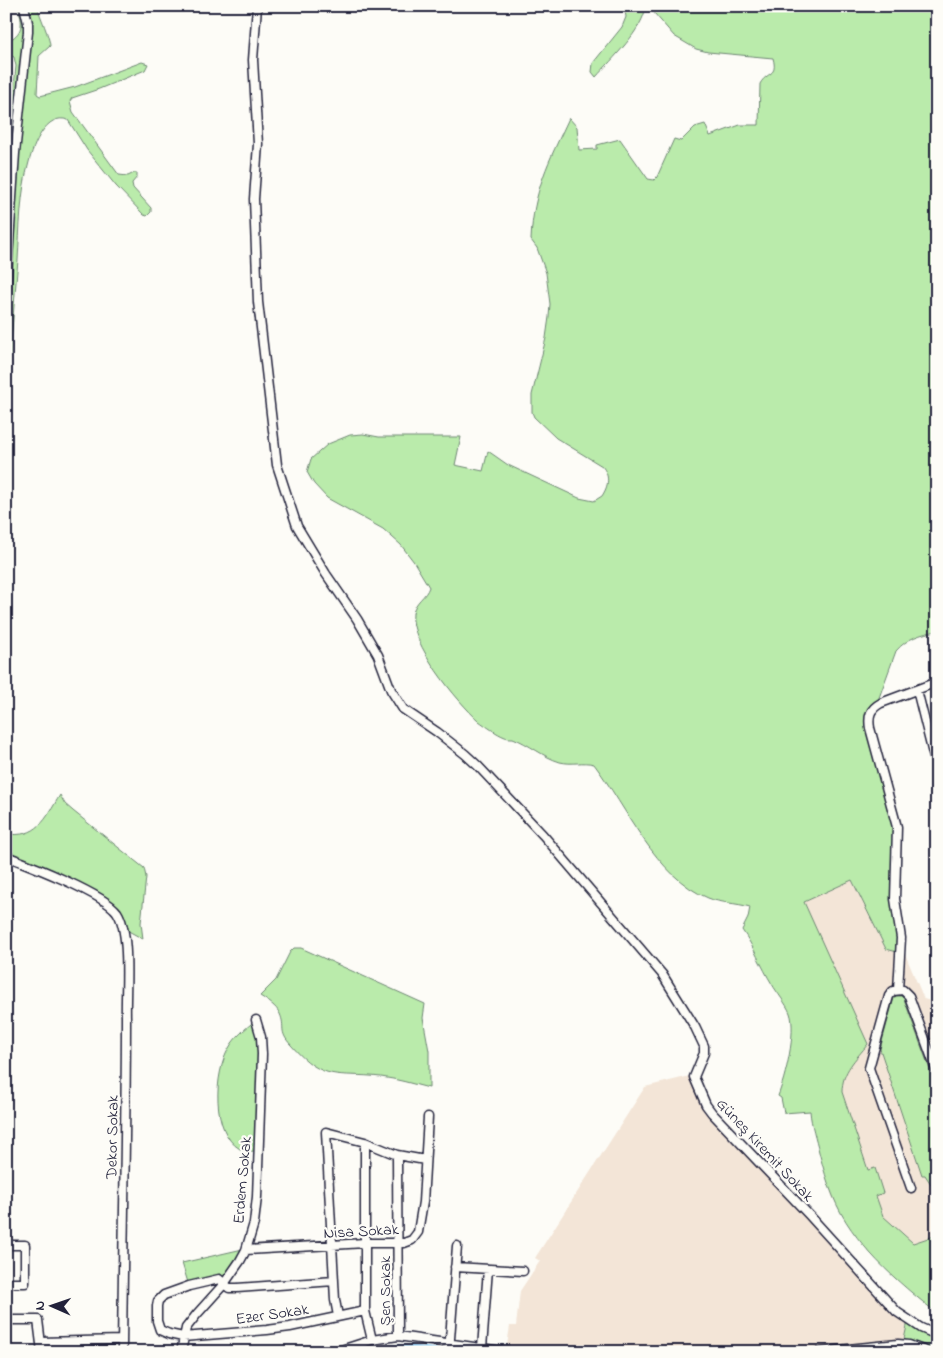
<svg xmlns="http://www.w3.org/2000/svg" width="943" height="1358" font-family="'Indie Flower',sans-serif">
<rect width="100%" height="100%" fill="#fdfcf7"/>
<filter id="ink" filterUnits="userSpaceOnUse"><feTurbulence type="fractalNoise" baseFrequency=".02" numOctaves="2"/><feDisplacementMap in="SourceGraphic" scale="10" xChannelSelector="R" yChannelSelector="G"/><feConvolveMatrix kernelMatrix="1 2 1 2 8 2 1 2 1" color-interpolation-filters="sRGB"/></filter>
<g filter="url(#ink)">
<path fill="#f3e5d7" d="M 852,880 L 886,949 L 905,954 L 924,999 L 937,1003 L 937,1055 L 931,1056 L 937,1072 L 937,1313 L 919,1299 L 881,1263 L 856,1236 L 841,1212 L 832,1196 L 811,1121 L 811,1085 L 763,920 Z
M 694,1075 L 706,1105 L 908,1321 L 903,1344 L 818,1352 L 506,1352 L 510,1326 L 516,1326 L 520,1291 L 540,1261 L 535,1258 L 645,1087 Z"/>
<path fill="#baebab" stroke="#6e8673" d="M 18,6 L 37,6 C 40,16 50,38 50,46 L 39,56 L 37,94 L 40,96 L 75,87 L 142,62 L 148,64 L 145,70 L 99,89 L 72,98 L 70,101 L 73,112 L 119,175 L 128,176 L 134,173 L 137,173 L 137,177 L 132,183 L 133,188 L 151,208 L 151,212 L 147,216 L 144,215 L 116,186 L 87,150 L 68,120 C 46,112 33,146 29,162 C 20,193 20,228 18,260 C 13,316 8,372 7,427 C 6,458 10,488 6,518 L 6,197 L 8,152 L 16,66 L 14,57 L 6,54 L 6,42 C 24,33 23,24 18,6 Z
M 619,6 L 646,6 C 643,30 612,59 596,77 L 592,72 L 593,63 L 622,27 L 626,17 L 625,11 Z
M 648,6 L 937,6 L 937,631 C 921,634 907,638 896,651 L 876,706 L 869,715 L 896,820 L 895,891 L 901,953 L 886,949 L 852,880 L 804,902 L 868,1044 C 856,1059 842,1071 842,1092 L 868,1170 L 875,1168 L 883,1193 L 876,1196 L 883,1216 L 913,1243 L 937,1235 L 937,1313 C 898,1283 851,1242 833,1196 C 827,1182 823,1167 819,1152 C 816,1138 811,1125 810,1111 L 784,1113 L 781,1098 L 778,1096 C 785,1078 797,1032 790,1013 C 786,1003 777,993 772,984 C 761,966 754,947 742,930 L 748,918 L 750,907 C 736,903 720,903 708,898 C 655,876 627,808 594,764 C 583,761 572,765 560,762 C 543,757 529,744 513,738 C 510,738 507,738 505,737 C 497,734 486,726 479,721 C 457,701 409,643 413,613 C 415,601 426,597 429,587 L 414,562 L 401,545 L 383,529 L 327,498 L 314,484 L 307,472 L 311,459 L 328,444 L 350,435 L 363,434 L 379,437 L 461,437 L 455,465 L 483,471 L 488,451 L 508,465 L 579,498 L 594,501 L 602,496 C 609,485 610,476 602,466 L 556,438 L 534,417 L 532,412 L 532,395 L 546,338 L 549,317 L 550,304 L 546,273 L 537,248 L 531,240 C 533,191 549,161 569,118 L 577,127 L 579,150 L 597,149 L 597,145 L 620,139 L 648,179 L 654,180 L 657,177 L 674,139 L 681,141 L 695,127 L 705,124 L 710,136 L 740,125 L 759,125 L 760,84 C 767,71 778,77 773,58 L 708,52 L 696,49 L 674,36 Z
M 60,795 L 65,804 L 73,811 L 144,868 L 146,877 L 141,923 L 143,939 L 123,928 L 111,905 L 6,856 L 6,834 C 38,838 45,820 60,795 Z
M 294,948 L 301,948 L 425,1004 L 423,1018 L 429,1051 L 429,1088 C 413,1084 397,1079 381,1077 C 337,1072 324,1083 291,1045 C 278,1031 286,1028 280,1014 C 276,1006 268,1001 260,996 L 276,980 L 290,952 Z
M 896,996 L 901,996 L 904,999 L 937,1089 L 937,1193 L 925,1175 L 922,1175 L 880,1049 L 894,998 Z
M 256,1020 L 260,1032 L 259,1151 C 252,1151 245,1152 240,1149 C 211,1132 214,1073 229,1048 C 235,1037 246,1028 256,1020 Z
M 247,1248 L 224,1284 L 219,1279 L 189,1286 L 182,1263 Z
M 908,1321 L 937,1335 L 937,1352 L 928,1352 L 903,1344 Z"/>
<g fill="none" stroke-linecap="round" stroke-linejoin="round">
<path stroke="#94cdf3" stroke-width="7" d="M 366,1352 C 394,1346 409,1348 437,1352"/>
<g stroke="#22223b" stroke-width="11">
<path id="street" d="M 257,6 L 253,60 L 258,144 L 254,199 L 258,302 L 277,465 L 297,526 L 326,574 L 357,619 L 378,655 L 391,690 L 403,709 L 437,732 L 465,754 L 478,766 L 543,835 L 662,974 L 695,1027 L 704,1046 L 704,1053 L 694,1077 L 706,1105 L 712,1113 L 810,1216 L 897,1312 L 921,1328 L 937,1335
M 6,288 L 15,153 L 28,32 L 28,23 L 24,6
M 917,690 L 937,770
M 6,856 C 30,865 104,894 117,912 C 131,933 125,992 126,1017 C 126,1129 123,1240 122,1352
M 898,990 L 901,938 L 895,899 L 897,827 L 870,728 C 868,716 870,709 881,703 L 937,682
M 365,1142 L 365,1311 L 372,1340
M 397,1155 L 398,1336
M 911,1188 L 869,1068 L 889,996 L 893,991 L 903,990 L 909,996 L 937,1072
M 6,1245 L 25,1245 L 25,1283 L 6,1283
M 246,1250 L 365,1243 L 404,1243 L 412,1240 L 418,1232 L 423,1202 L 428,1117
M 455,1267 L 523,1271
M 334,1281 L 237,1288 L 229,1288 L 219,1279 L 189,1286 L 164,1295 L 158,1301 L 157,1306 L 157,1321 L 160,1330 L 169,1334 L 183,1337 L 267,1330 L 290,1327 L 365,1311
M 338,1316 L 335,1300 L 326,1132 L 365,1142 L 397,1155 L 425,1160
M 6,1320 L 38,1320 L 42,1352
M 41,1342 L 122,1340
M 482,1348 L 488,1269
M 6,1351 L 6,1352
M 181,1352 L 186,1328 L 197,1314 L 224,1284 L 240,1261 L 246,1250 L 254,1223 L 257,1197 L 262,1054 L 261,1037 L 256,1020
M 335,1352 L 372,1340 L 398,1336 L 508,1352
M 449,1352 L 457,1246
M 818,1352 L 898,1344 L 909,1345 L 928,1352"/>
</g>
<use href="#street" stroke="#fdfcf7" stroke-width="8"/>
</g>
</g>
<g text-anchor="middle" stroke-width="4.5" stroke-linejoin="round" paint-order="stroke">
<g font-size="16" fill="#22223b" stroke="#fdfcf7">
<text transform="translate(111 1137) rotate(-89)" y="6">Dekor Sokak</text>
<text transform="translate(766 1149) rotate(47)" y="6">Güneş Kiremit Sokak</text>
<text transform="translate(241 1180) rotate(-85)" y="6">Erdem Sokak</text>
<text transform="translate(361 1230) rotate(-3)" y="6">Nisa Sokak</text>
<text transform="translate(384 1291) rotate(-90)" y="6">Şen Sokak</text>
<text transform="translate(272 1313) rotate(-8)" y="6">Ezer Sokak</text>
</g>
</g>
<rect width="943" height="1358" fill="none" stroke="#fdfcf7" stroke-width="25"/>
<rect x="12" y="12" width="918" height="1333" fill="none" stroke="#22223b" stroke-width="2" filter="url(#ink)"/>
<g transform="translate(52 1306) rotate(272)" stroke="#fdfcf7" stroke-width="4" paint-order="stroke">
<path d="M0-4L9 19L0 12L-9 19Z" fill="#22223b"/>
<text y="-8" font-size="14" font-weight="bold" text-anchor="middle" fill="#22223b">N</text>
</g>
</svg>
